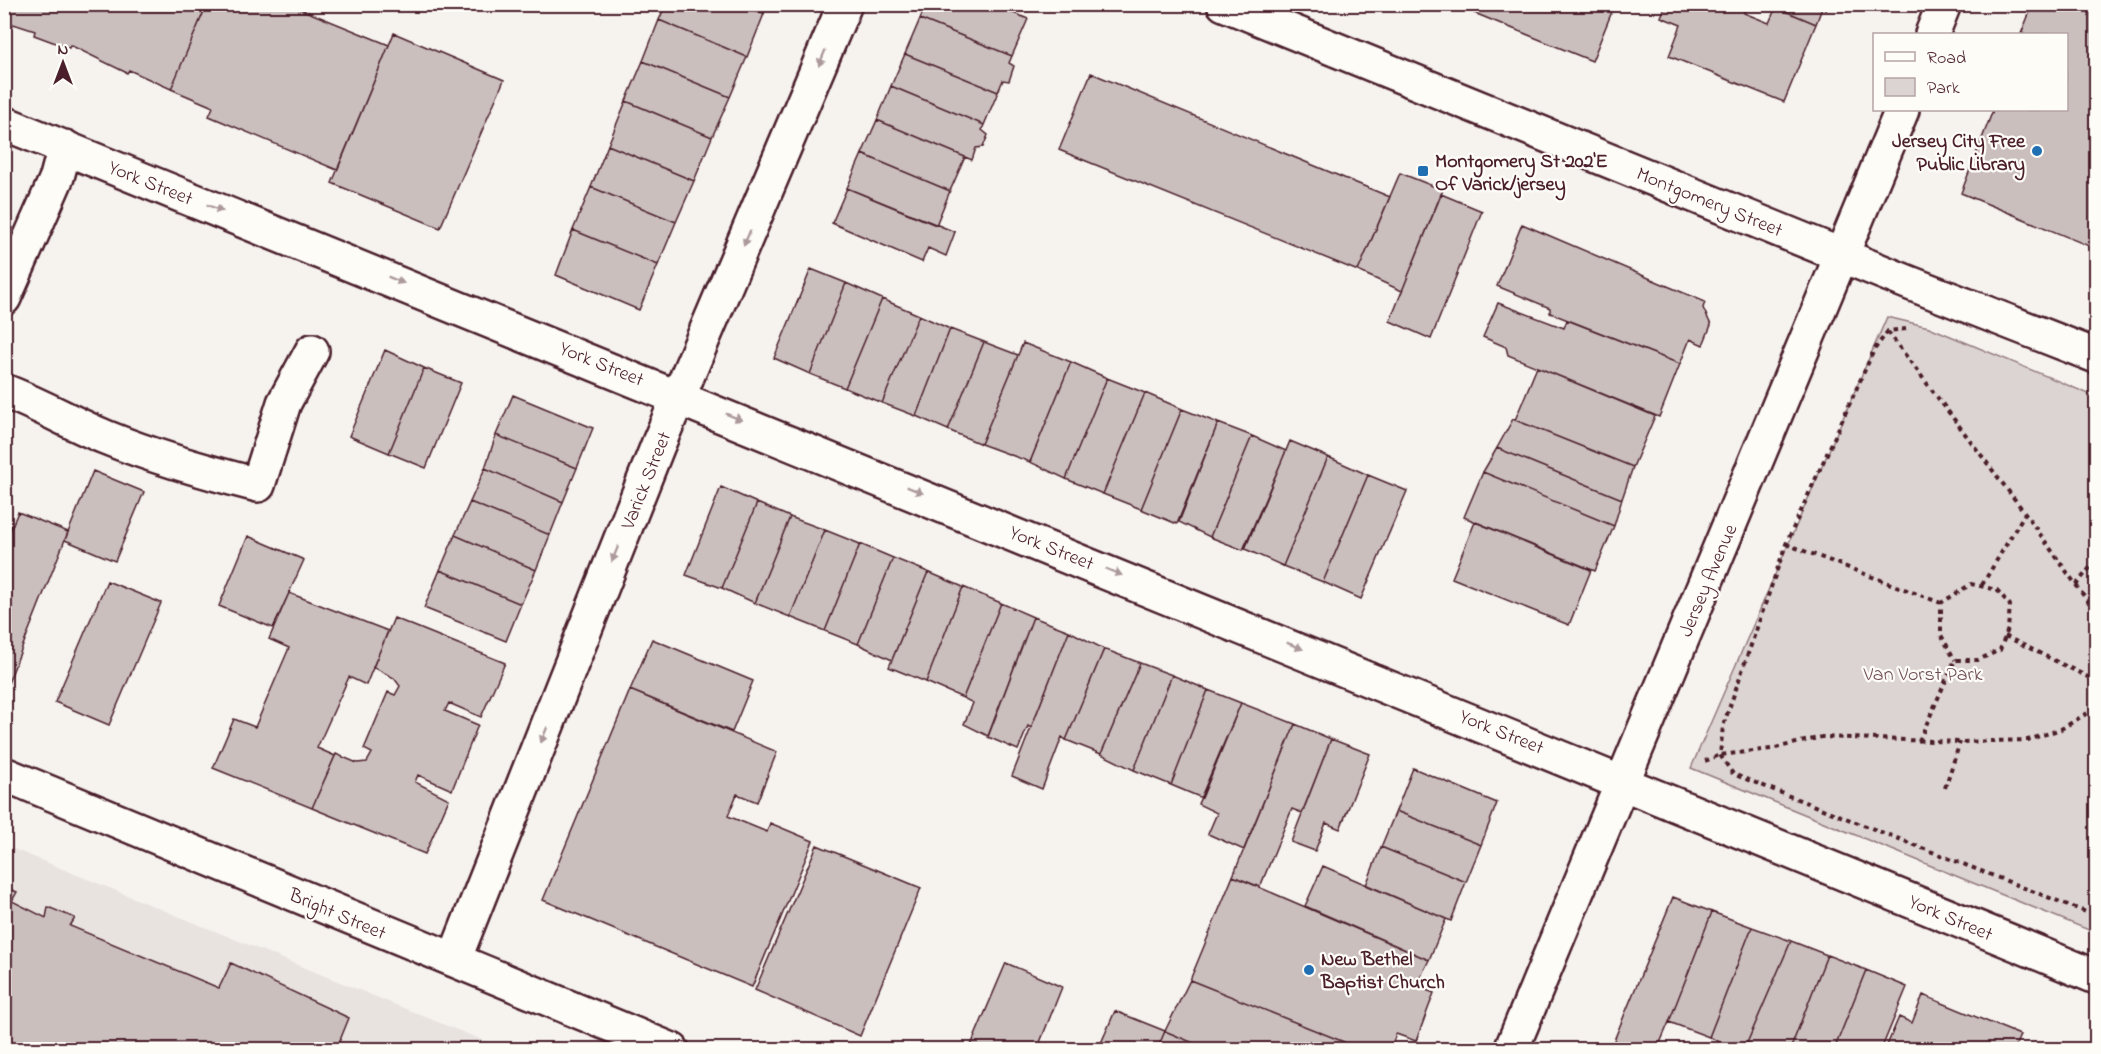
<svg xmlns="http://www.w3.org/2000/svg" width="2101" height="1054" font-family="'Indie Flower',sans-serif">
<rect width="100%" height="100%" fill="#f6f3ef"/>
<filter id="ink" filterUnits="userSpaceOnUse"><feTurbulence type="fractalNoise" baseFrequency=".0167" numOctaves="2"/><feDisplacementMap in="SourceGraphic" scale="12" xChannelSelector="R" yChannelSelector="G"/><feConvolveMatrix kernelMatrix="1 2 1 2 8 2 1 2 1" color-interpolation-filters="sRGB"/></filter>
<g filter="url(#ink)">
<path fill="#e9e3e0" d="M 4,845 L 455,1029 L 505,1049 L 5,1049 Z"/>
<path fill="#dcd4d2" stroke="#937a7e" stroke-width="1.5" d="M 1887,317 L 1929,327 L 2096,397 L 2096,933 L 1691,768 Z"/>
<path fill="#cbbfbe" stroke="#4a1f2b" stroke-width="1.5" d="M 4,4 L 194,4 L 205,9 L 171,89 L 129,70 L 127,73 L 70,45 L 69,48 L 34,35 L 35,31 L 4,21 Z
M 207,4 L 288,4 L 389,45 L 337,170 L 209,116 L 213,107 L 171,89 Z
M 666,4 L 740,4 L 764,14 L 747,57 L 659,20 Z
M 740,4 L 767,4 L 764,14 Z
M 926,4 L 991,4 L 1028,19 L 1012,56 L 920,19 Z
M 1469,4 L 1615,4 L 1592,61 L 1467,10 Z
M 1666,4 L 1747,4 L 1744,13 L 1769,23 L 1776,7 L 1816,24 L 1784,102 L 1669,56 L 1681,25 L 1661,17 Z
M 1768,4 L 1833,4 L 1826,10 L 1822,8 L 1816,24 Z
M 2033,4 L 2096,4 L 2096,249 L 1961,193 L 1993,110 L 2066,110 L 2066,34 L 2021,34 Z
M 920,19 L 1012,56 L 1009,63 L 1014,66 L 1009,81 L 1003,80 L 998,92 L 905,54 Z
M 659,20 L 747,57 L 730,97 L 643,61 Z
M 394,33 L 504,80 L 440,228 L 332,183 Z
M 905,54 L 998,92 L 984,125 L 891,86 Z
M 643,61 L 730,97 L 712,137 L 626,101 Z
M 1091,73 L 1390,197 L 1358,271 L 1059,150 Z
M 891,86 L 984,125 L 982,130 L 988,135 L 983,147 L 976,148 L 972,160 L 877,120 Z
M 626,101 L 712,137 L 694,181 L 608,145 Z
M 877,120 L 965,157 L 950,191 L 862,154 Z
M 608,145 L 694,181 L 676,222 L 591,187 Z
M 862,154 L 950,191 L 936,225 L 847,188 Z
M 1400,173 L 1443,190 L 1402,291 L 1358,271 Z
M 591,187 L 676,222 L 658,265 L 573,230 Z
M 847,188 L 955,232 L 946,256 L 928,248 L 922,262 L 832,223 Z
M 1441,194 L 1482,211 L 1431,339 L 1390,321 Z
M 1522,224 L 1705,302 L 1703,308 L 1711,325 L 1703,345 L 1690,339 L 1680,364 L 1550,313 L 1550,308 L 1497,286 Z
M 573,230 L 658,265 L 639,310 L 556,275 Z
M 811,269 L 846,283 L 810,374 L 774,358 Z
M 846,283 L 882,299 L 845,388 L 810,374 Z
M 882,299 L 919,315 L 882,403 L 845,388 Z
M 1498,303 L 1564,328 L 1567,320 L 1680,364 L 1659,417 L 1508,355 L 1506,347 L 1483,337 Z
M 919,315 L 950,329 L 916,416 L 882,403 Z
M 950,329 L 984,342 L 948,430 L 916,416 Z
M 984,342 L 1018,355 L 981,444 L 948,430 Z
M 1023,343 L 1071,362 L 1030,462 L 981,444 Z
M 385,350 L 424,368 L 389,453 L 349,436 Z
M 1071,362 L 1107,378 L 1066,479 L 1030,462 Z
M 1537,367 L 1655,416 L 1633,467 L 1515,420 Z
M 424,368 L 461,383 L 426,468 L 389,453 Z
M 1107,378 L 1145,393 L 1103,494 L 1066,479 Z
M 1145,393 L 1182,409 L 1141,509 L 1103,494 Z
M 513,395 L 593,428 L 577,468 L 496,435 Z
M 1182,409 L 1218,423 L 1177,524 L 1141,509 Z
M 1513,419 L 1633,467 L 1622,499 L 1497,448 Z
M 1218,423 L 1252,436 L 1210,537 L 1179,522 Z
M 496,435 L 577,468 L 563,502 L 485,468 Z
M 1252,436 L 1286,451 L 1243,550 L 1210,537 Z
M 1290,441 L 1328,457 L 1283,566 L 1245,549 Z
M 1497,448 L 1622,499 L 1614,526 L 1483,472 Z
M 1328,457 L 1368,475 L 1323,582 L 1283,566 Z
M 485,468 L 563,502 L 550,535 L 470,502 Z
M 93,471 L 144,492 L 115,561 L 65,540 Z
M 1483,472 L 1614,526 L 1595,571 L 1464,517 Z
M 1368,475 L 1407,491 L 1361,599 L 1323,582 Z
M 721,487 L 757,503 L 722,588 L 686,575 Z
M 470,502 L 550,535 L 536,570 L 455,535 Z
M 757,503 L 790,517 L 755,603 L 722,588 Z
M 18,512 L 68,532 L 8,683 L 4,684 L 4,545 Z
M 790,517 L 825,530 L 790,617 L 755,603 Z
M 1475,522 L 1591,570 L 1569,625 L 1452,578 Z
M 4,523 L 12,526 L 4,545 Z
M 825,530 L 860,544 L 825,631 L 790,617 Z
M 455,535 L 536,570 L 521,604 L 440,570 Z
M 248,536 L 304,560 L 273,628 L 219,606 Z
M 860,544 L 893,558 L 858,644 L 825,631 Z
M 893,558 L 928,572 L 892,660 L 858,644 Z
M 440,570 L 521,604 L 506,641 L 424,608 Z
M 928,572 L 963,587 L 926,682 L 889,667 Z
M 107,581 L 161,603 L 109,725 L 55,702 Z
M 963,587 L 1001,603 L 963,698 L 926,682 Z
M 289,593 L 388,631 L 366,685 L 349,677 L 317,748 L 335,756 L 312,808 L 213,768 L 234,719 L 255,727 L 289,648 L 269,639 Z
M 1001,603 L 1033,617 L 988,736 L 964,724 L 973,703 L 963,698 Z
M 1033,617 L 1069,631 L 1031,728 L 1028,726 L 1018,750 L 988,737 Z
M 394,618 L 505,663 L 481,717 L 449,703 L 445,711 L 478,725 L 452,790 L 418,775 L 415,782 L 449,799 L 425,854 L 312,808 L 336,754 L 357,763 L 367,762 L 372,753 L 364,749 L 388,692 L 395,695 L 400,686 L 394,678 L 373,667 Z
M 1069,631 L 1104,649 L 1066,740 L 1062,737 L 1042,789 L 1012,776 Z
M 652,639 L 753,681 L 732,732 L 630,690 Z
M 1104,649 L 1140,663 L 1101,754 L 1066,740 Z
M 1140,663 L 1172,675 L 1134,770 L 1101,754 Z
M 1172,675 L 1208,690 L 1171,785 L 1134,770 Z
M 630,690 L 777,752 L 757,802 L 737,794 L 728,816 L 767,832 L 770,823 L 813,841 L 752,987 L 543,900 Z
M 1208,690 L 1241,703 L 1202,798 L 1171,785 Z
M 1241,703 L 1295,724 L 1244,850 L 1208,834 L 1217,813 L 1198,804 Z
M 1295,724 L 1331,739 L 1302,813 L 1292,809 L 1260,887 L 1233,876 Z
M 1331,739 L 1370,754 L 1340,829 L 1326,823 L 1315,851 L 1291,842 Z
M 1413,768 L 1497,803 L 1481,845 L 1396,811 Z
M 1396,811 L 1481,845 L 1466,882 L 1381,847 Z
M 817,845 L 921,888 L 860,1036 L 755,990 Z
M 1381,847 L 1466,882 L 1451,921 L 1366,885 Z
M 1323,866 L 1446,919 L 1429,960 L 1305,906 Z
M 1233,876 L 1429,960 L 1416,986 L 1434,993 L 1416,1041 L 1396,1034 L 1390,1050 L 1364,1050 L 1190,980 Z
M 4,887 L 17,892 L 12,901 L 46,918 L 48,907 L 75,918 L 70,926 L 219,988 L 231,963 L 349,1018 L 336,1050 L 4,1050 Z
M 1673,897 L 1712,912 L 1669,1022 L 1657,1050 L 1610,1050 Z
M 1712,912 L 1752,927 L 1709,1037 L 1669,1022 Z
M 1752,927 L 1791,941 L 1744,1050 L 1737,1050 L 1709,1037 Z
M 1791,941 L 1827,955 L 1790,1050 L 1744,1050 Z
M 1827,955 L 1866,970 L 1834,1050 L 1790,1050 Z
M 1006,963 L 1062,987 L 1037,1050 L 969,1050 Z
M 1866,970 L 1907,987 L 1881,1050 L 1834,1050 Z
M 1190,980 L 1364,1050 L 1210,1050 L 1165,1031 Z
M 1923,995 L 2020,1035 L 2014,1050 L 1885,1050 L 1899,1017 L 1912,1023 Z
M 1115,1011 L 1165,1031 L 1157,1050 L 1098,1050 Z
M 1165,1031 L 1210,1050 L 1157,1050 Z
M 2042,1043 L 2057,1050 L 2039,1050 Z"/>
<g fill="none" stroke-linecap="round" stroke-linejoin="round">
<g stroke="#4a1f2b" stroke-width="38">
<path id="minor" d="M 1224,4 L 1907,282 L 2096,356
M 1932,34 L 1944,4
M 4,123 C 704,404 1401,688 2096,977
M 4,298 L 57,177 L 65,147
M 4,391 C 39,404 71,423 105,437 C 154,457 206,472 258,485 L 284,403 L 312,351
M 4,774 L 672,1050
M 454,960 L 658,445 L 845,4
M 1511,1050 L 1902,110"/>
</g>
<path stroke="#4a1f2b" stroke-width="4" stroke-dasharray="4.5 4.5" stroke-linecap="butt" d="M 1906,329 L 1888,331 L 1874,350 L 1786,544 L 1723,726 L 1720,755 L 1733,774 L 2096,916
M 1888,332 L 2025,513 L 2096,613
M 1786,544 L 1941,603
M 1982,585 L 2025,513
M 2076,585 L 2096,560
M 2005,636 L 2096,681
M 1919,741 L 1955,660 L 1978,660 L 2000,650 L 2008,629 L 2010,605 L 1997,590 L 1971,584 L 1941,603 L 1941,635 L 1955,660
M 1705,761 L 1720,755 L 1771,749 L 1822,737 L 1960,742 L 2028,740 L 2061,729 L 2096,708
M 1945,788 L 1960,742"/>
<use href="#minor" stroke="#fdfcf7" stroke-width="33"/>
</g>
<defs><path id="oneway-solid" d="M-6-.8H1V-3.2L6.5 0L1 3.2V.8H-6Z" transform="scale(1.5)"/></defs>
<g fill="#ac999b">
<use href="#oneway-solid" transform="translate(822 58) rotate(113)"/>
<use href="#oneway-solid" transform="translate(215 208) rotate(22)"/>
<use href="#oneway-solid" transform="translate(747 238) rotate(113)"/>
<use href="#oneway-solid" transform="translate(396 280) rotate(22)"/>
<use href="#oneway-solid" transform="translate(734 417) rotate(22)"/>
<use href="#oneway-solid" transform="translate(915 490) rotate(22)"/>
<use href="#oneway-solid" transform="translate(615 554) rotate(112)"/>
<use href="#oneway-solid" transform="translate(1114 572) rotate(22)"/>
<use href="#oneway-solid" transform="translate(1295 646) rotate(22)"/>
<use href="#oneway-solid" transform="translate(544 735) rotate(112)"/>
</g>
</g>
<g fill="#1f6fb2" stroke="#fdfcf7" stroke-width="2">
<circle cx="2037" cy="151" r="6"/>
<rect x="1417" y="165" width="12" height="12" rx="3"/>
<circle cx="1309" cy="970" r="6"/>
</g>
<g text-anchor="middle" stroke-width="4.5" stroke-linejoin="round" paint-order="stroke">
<g font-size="20" font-weight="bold" fill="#4a1f2b" stroke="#fdfcf7" text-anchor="start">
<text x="2025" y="147" text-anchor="end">Jersey City Free<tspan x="2025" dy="23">Public Library</tspan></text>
<text x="1435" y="167">Montgomery St 202'E<tspan x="1435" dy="23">Of Varick/jersey</tspan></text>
<text x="1321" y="965">New Bethel<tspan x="1321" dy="23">Baptist Church</tspan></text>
</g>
<g font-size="20" fill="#4a1f2b" stroke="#fdfcf7">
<text transform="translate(151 182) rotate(22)" y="7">York Street</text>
<text transform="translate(1710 201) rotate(22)" y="7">Montgomery Street</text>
<text transform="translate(602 363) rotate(22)" y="7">York Street</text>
<text transform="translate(645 480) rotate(-68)" y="7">Varick Street</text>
<text transform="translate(1052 547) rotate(22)" y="7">York Street</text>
<text transform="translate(1707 580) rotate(-67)" y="7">Jersey Avenue</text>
<text transform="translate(1502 731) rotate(22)" y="7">York Street</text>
<text transform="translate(338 913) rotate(23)" y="7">Bright Street</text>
<text transform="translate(1951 917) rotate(23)" y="7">York Street</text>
</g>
<g font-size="20" fill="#6e4c55" stroke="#fdfcf7">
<text x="1923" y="680">Van Vorst Park</text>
</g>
</g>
<rect width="2101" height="1054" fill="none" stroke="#fdfcf7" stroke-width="24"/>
<rect x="12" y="12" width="2077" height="1030" fill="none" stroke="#4a1f2b" stroke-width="2" filter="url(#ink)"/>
<rect x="1873" y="33" width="195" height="78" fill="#fdfcf7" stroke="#b5a4a5" stroke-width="1.5"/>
<rect x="1885" y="52" width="30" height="9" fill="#fdfcf7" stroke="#b5a4a5" stroke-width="1.5"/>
<text x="1927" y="63" font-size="18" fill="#4a1f2b">Road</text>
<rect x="1885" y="78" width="30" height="18" fill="#dcd4d2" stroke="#b5a4a5" stroke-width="1.5"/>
<text x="1927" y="93" font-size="18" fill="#4a1f2b">Park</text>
<g transform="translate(63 63)" stroke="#fdfcf7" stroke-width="4.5" paint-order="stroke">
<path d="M0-4.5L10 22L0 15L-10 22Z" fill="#4a1f2b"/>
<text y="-9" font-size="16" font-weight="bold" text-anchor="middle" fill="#4a1f2b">N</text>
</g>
</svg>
